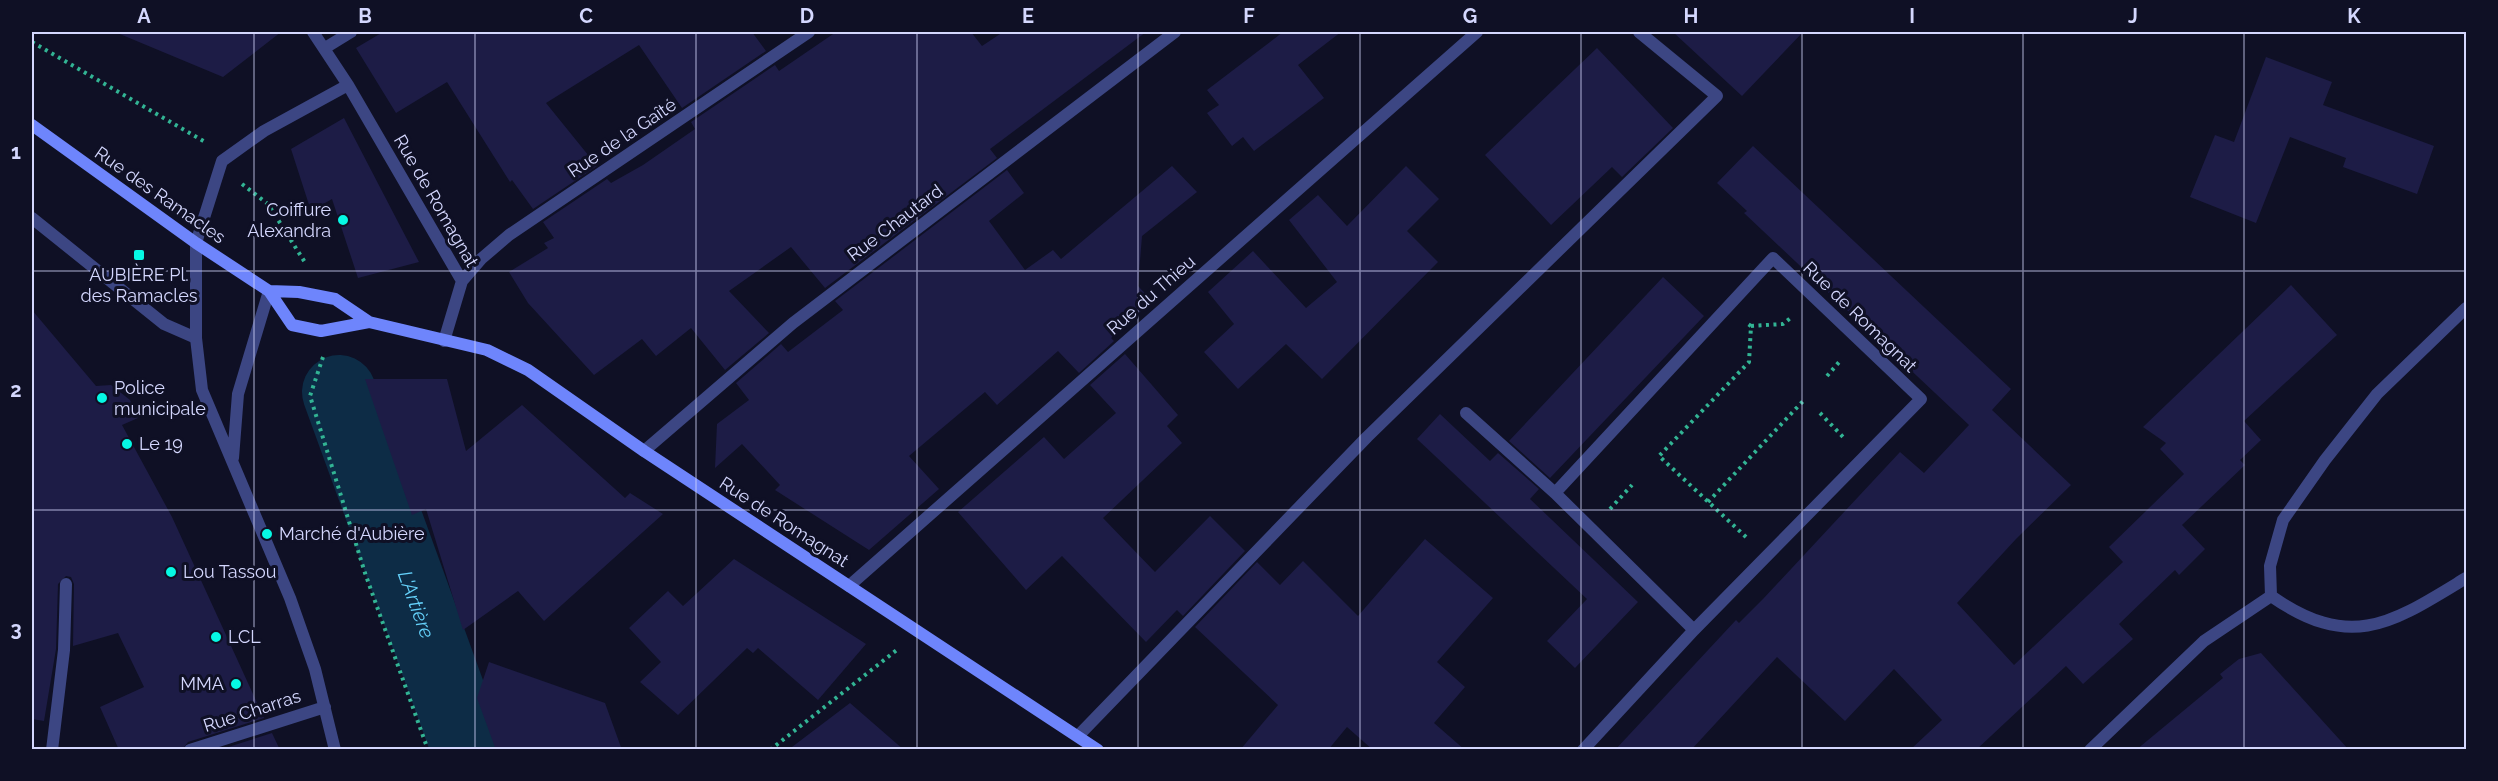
<svg xmlns="http://www.w3.org/2000/svg" width="2498" height="781" font-family="Raleway,sans-serif">
<rect width="100%" height="100%" fill="#0f1025"/>
<g fill="none" stroke-linecap="round" stroke-linejoin="round">
<path stroke="#0d2c46" stroke-width="74" id="s1" d="M 339,392 L 469,750"/>
</g>
<path fill="#1d1c46" d="M 115,32 L 281,32 L 223,77 Z
M 383,32 L 752,32 L 766,51 L 682,108 L 639,45 L 546,103 L 597,166 L 533,209 L 512,180 L 510,182 L 447,82 L 396,113 L 356,48 Z
M 836,32 L 971,32 L 982,46 L 1003,32 L 1146,32 L 990,149 L 997,158 L 825,288 L 791,247 L 729,291 L 769,333 L 725,370 L 691,328 L 656,356 L 642,339 L 594,375 L 528,303 L 509,272 L 548,248 L 544,243 L 554,238 L 543,222 L 607,179 L 611,183 L 643,165 L 695,129 L 691,122 L 775,65 L 779,71 Z
M 1283,32 L 1341,32 L 1298,65 L 1324,98 L 1254,151 L 1243,137 L 1232,146 L 1207,113 L 1219,105 L 1207,90 Z
M 1673,32 L 1803,32 L 1742,96 Z
M 1597,48 L 1673,128 L 1622,177 L 1612,167 L 1551,225 L 1485,155 Z
M 2266,57 L 2332,82 L 2323,105 L 2434,146 L 2417,194 L 2343,167 L 2346,158 L 2290,137 L 2256,223 L 2190,197 L 2215,135 L 2234,142 Z
M 344,118 L 397,220 L 419,262 L 358,278 L 332,199 L 311,211 L 291,149 Z
M 1753,146 L 2011,389 L 1992,410 L 2071,485 L 2016,539 L 1957,603 L 2014,665 L 2123,562 L 2109,547 L 2184,474 L 2160,449 L 2166,443 L 2143,427 L 2291,285 L 2337,335 L 2244,421 L 2261,440 L 2240,460 L 2245,465 L 2182,525 L 2205,549 L 2179,575 L 2175,570 L 2119,624 L 2133,639 L 2083,684 L 2066,666 L 1976,750 L 1910,750 L 1942,720 L 1894,669 L 1845,721 L 1777,657 L 1691,750 L 1615,750 L 1736,620 L 1739,623 L 1763,599 L 1900,452 L 1924,473 L 1969,425 L 1744,213 L 1747,211 L 1717,183 Z
M 1172,166 L 1197,192 L 1142,236 L 1138,286 L 1152,301 L 1111,338 L 1114,341 L 1079,373 L 1058,351 L 997,405 L 985,392 L 909,456 L 939,489 L 869,550 L 775,490 L 780,485 L 742,444 L 715,468 L 717,424 L 749,400 L 736,383 L 781,344 L 788,352 L 843,310 L 835,301 L 1007,170 L 1024,193 L 989,221 L 1025,270 L 1053,250 L 1061,259 Z
M 1406,166 L 1439,199 L 1407,231 L 1438,262 L 1322,379 L 1286,344 L 1238,389 L 1204,352 L 1234,324 L 1208,292 L 1253,251 L 1306,308 L 1337,282 L 1289,220 L 1318,195 L 1347,226 Z
M 1663,277 L 1704,316 L 1550,478 L 1509,441 Z
M 32,310 L 96,386 L 111,385 L 130,400 L 138,418 L 122,425 L 172,517 L 264,718 L 188,742 L 182,750 L 119,750 L 100,707 L 144,687 L 118,633 L 73,646 L 74,584 L 71,577 L 66,576 L 58,584 L 56,649 L 44,721 L 32,719 Z
M 1125,354 L 1178,415 L 1167,426 L 1182,443 L 1103,518 L 1155,572 L 1210,516 L 1245,551 L 1183,616 L 1177,610 L 1146,642 L 1062,556 L 1026,590 L 958,512 L 1044,437 L 1064,459 L 1116,413 L 1090,385 Z
M 365,379 L 447,379 L 466,451 L 522,405 L 625,498 L 630,493 L 663,514 L 544,621 L 518,591 L 463,630 L 426,509 L 412,515 Z
M 1440,414 L 1490,461 L 1498,453 L 1539,489 L 1530,499 L 1638,602 L 1575,668 L 1547,641 L 1587,599 L 1417,439 Z
M 1425,539 L 1493,598 L 1437,662 L 1465,687 L 1434,723 L 1465,750 L 1373,750 L 1347,727 L 1328,750 L 1240,750 L 1278,705 L 1195,627 L 1257,562 L 1280,585 L 1303,561 L 1358,616 Z
M 734,559 L 866,644 L 818,700 L 758,648 L 753,653 L 747,648 L 678,715 L 640,682 L 661,662 L 629,628 L 668,591 L 683,606 Z
M 2261,653 L 2349,750 L 2136,750 L 2223,678 L 2220,674 L 2239,659 Z
M 489,662 L 605,703 L 622,750 L 496,750 L 477,698 Z
M 850,703 L 904,750 L 788,750 Z
M 272,733 L 280,750 L 219,750 Z"/>
<g fill="none" stroke-linecap="round" stroke-linejoin="round">
<path stroke="#32b494" stroke-width="4" stroke-dasharray="3 4.5" stroke-linecap="butt" d="M 32,42 L 205,142
M 242,184 L 268,204 L 306,264
M 1751,326 L 1783,324 L 1793,316
M 323,357 L 310,396 L 365,573 L 428,750
M 1827,376 L 1840,361
M 1820,413 L 1844,438
M 1708,502 L 1805,399
M 1610,509 L 1632,485
M 1746,537 L 1659,456 L 1749,362 L 1751,326 L 1748,324
M 770,750 L 898,649"/>
<path stroke="#3c4683" stroke-width="12" d="M 32,218 L 164,324 L 196,338
M 1078,736 L 1367,437 L 1717,96 L 1639,32"/>
<path stroke="#3c4683" stroke-width="12" d="M 313,32 L 348,85 L 462,281 L 444,341
M 325,48 L 351,32
M 462,281 L 481,259 L 509,235 L 809,32
M 1466,413 L 1555,493 L 1694,630
M 644,451 L 793,323 L 1175,32
M 233,458 L 238,394 L 269,291
M 1555,493 L 1773,258 L 1921,399 L 1694,630 L 1583,750
M 849,586 L 1477,32
M 2271,596 L 2270,566 L 2283,520 L 2325,460 L 2377,394 L 2466,308
M 2271,596 C 2352,652 2392,623 2466,578
M 52,750 L 64,650 L 66,584
M 190,750 L 325,707
M 335,750 L 315,669 L 290,598 L 202,390 L 196,338 L 196,243 L 222,161 L 264,131 L 348,85
M 2090,750 L 2204,641 L 2271,596"/>
<path stroke="#6e85fc" stroke-width="12" d="M 32,125 L 196,243 L 269,291 L 292,325 L 321,331 L 369,322
M 269,291 L 299,292 L 335,299 L 369,322 L 487,350 L 528,370 L 644,451 L 1098,750"/>
</g>
<path fill="none" stroke="#d4d7fe" stroke-width="1.5" stroke-opacity="0.55" d="M 254,32 L 254,750M 475,32 L 475,750M 696,32 L 696,750M 917,32 L 917,750M 1138,32 L 1138,750M 1360,32 L 1360,750M 1581,32 L 1581,750M 1802,32 L 1802,750M 2023,32 L 2023,750M 2244,32 L 2244,750M 32,271 L 2466,271M 32,510 L 2466,510"/>
<g fill="#06f8e4" stroke="#0f1025" stroke-width="2">
<circle cx="343" cy="220" r="6"/>
<rect x="133" y="249" width="12" height="12" rx="3"/>
<circle cx="102" cy="398" r="6"/>
<circle cx="127" cy="444" r="6"/>
<circle cx="267" cy="534" r="6"/>
<circle cx="171" cy="572" r="6"/>
<circle cx="216" cy="637" r="6"/>
<circle cx="236" cy="684" r="6"/>
</g>
<g text-anchor="middle" stroke-width="6" stroke-linejoin="round" paint-order="stroke">
<g font-size="18" fill="#d4d7fe" stroke="#0f1025">
<text transform="translate(622 138) rotate(-34)" y="6">Rue de la Gaîté</text>
<text transform="translate(160 195) rotate(35)" y="6">Rue des Ramacles</text>
<text transform="translate(436 201) rotate(60)" y="6">Rue de Romagnat</text>
<text transform="translate(895 223) rotate(-37)" y="6">Rue Chautard</text>
<text transform="translate(1151 295) rotate(-41)" y="6">Rue du Thieu</text>
<text transform="translate(1860 317) rotate(44)" y="6">Rue de Romagnat</text>
<text transform="translate(784 522) rotate(33)" y="6">Rue de Romagnat</text>
<text transform="translate(252 711) rotate(-18)" y="6">Rue Charras</text>
</g>
<g font-size="18" fill="#d4d7fe" stroke="#0f1025" text-anchor="start">
<text x="331" y="216" text-anchor="end">Coiffure<tspan x="331" dy="21">Alexandra</tspan></text>
<text x="139" y="281" text-anchor="middle">AUBIÈRE Pl.<tspan x="139" dy="21">des Ramacles</tspan></text>
<text x="114" y="394">Police<tspan x="114" dy="21">municipale</tspan></text>
<text x="139" y="450">Le 19</text>
<text x="279" y="540">Marché d'Aubière</text>
<text x="183" y="578">Lou Tassou</text>
<text x="228" y="643">LCL</text>
<text x="224" y="690" text-anchor="end">MMA</text>
</g>
<g font-size="20" font-style="italic" fill="#65d2fb" stroke="#0f1025">
<text dy="7" stroke="none"><textPath href="#s1" startOffset="226">L'Artière</textPath></text>
</g>
</g>
<rect width="2498" height="781" fill="none" stroke="#0f1025" stroke-width="66"/>
<rect x="33" y="33" width="2432" height="715" fill="none" stroke="#d4d7fe" stroke-width="2"/>
<g font-size="20" text-anchor="middle" font-weight="bold" fill="#d4d7fe">
<text x="144" y="23">A</text>
<text x="365" y="23">B</text>
<text x="586" y="23">C</text>
<text x="807" y="23">D</text>
<text x="1028" y="23">E</text>
<text x="1249" y="23">F</text>
<text x="1470" y="23">G</text>
<text x="1691" y="23">H</text>
<text x="1912" y="23">I</text>
<text x="2133" y="23">J</text>
<text x="2354" y="23">K</text>
<text x="16" y="159">1</text>
<text x="16" y="397">2</text>
<text x="16" y="636">3</text>
</g>
</svg>
